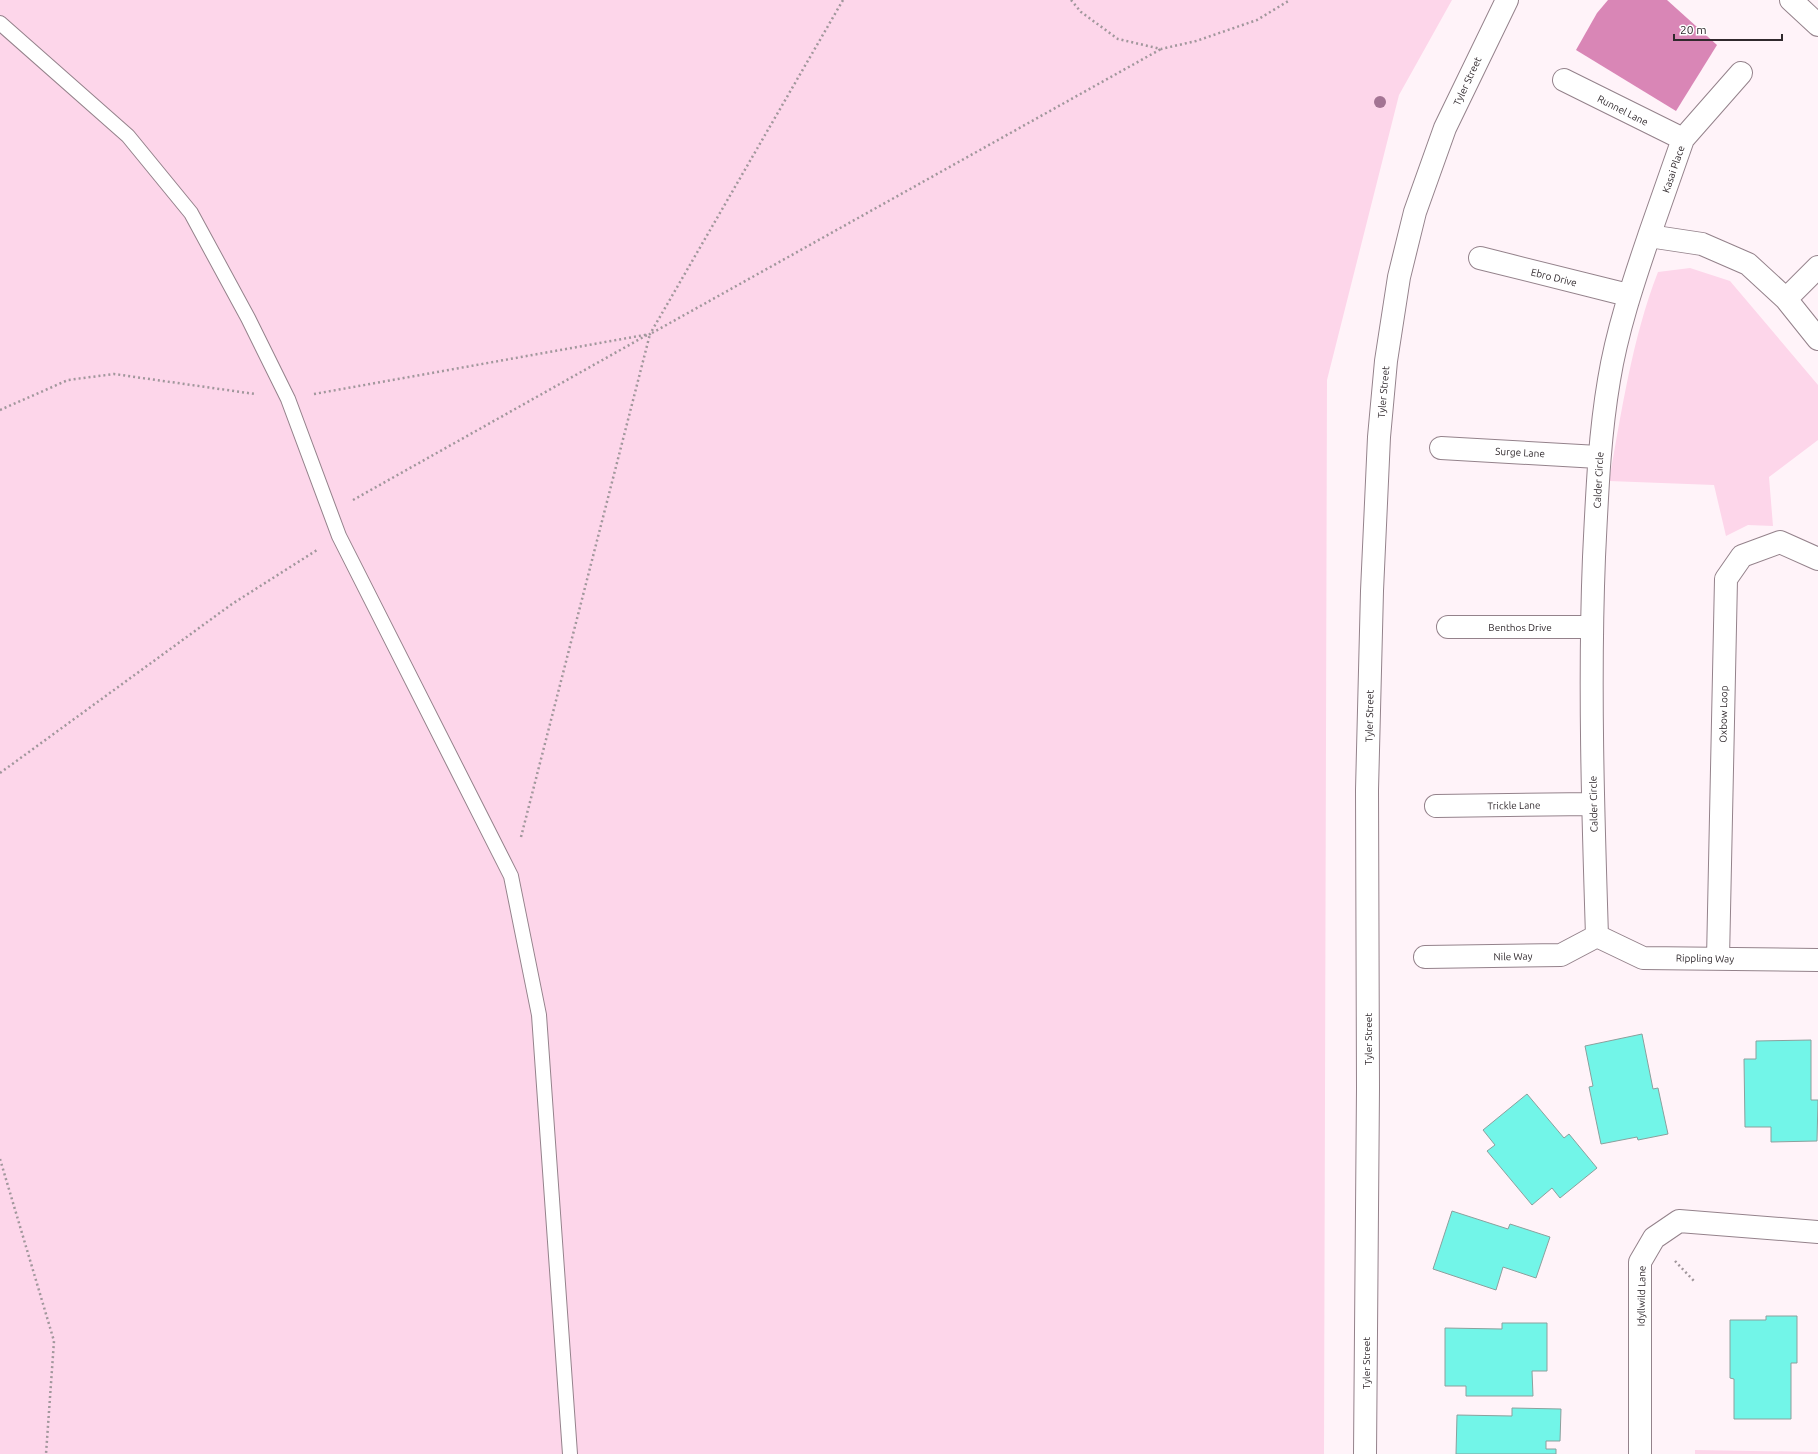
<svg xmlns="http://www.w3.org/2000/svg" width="1818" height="1454" font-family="Ubuntu,sans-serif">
<rect width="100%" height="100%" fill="#fff3f9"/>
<path fill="#fdd6ea" d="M 0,0 L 1452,0 L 1399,95 L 1327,380 L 1324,1454 L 0,1454 Z
M 1690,268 L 1730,281 L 1818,385 L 1818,440 L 1769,477 L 1773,526 L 1748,525 L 1726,536 L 1714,485 L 1609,481 C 1622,410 1632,339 1658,272 Z
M 1695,1450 L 1818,1452 L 1818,1454 L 1695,1454 Z"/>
<path fill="#d986b6" d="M 1608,0 L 1667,0 L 1717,45 L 1676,111 L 1576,50 L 1597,13 Z"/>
<path fill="#72f5e8" stroke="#8ba09d" d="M 1642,1034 L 1653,1089 L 1658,1088 L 1668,1134 L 1638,1140 L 1637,1137 L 1601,1144 L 1589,1087 L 1593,1086 L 1585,1046 Z
M 1811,1040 L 1811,1100 L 1818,1100 L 1817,1141 L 1771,1142 L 1771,1127 L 1745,1127 L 1744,1059 L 1756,1059 L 1756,1041 Z
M 1527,1094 L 1564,1138 L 1569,1134 L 1597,1168 L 1560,1198 L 1552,1188 L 1532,1205 L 1487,1151 L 1495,1145 L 1483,1130 Z
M 1452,1211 L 1508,1229 L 1510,1224 L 1550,1237 L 1536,1278 L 1503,1267 L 1496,1290 L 1433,1269 Z
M 1766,1316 L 1797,1316 L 1797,1363 L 1791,1363 L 1791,1419 L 1734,1419 L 1734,1379 L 1730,1378 L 1730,1320 L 1766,1320 Z
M 1502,1323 L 1547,1323 L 1547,1371 L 1532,1371 L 1533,1396 L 1466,1396 L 1466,1386 L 1445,1386 L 1445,1328 L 1502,1329 Z
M 1512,1408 L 1561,1409 L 1560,1441 L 1546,1441 L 1546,1449 L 1556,1449 L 1556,1454 L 1456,1454 L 1457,1415 L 1512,1416 Z"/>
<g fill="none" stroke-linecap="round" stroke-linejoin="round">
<g stroke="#94828b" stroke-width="16">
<path id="lane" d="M 0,23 L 128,136 L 191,213 L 248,318 L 288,399 L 339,536 L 511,876 L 539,1015 L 570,1454"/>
</g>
<g stroke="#94828b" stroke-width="24">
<path id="street" d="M 1564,80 L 1683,139
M 1649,236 L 1683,139 L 1741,73
M 1480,258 L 1628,295
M 1786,299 L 1818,267
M 1441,448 L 1598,457
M 1448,627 L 1592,627
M 1436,806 L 1592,804
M 1597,936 C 1593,810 1589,683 1594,557 C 1597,497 1599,439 1609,380 C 1617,331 1633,283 1649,236 L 1702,244 L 1748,264 L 1786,299 L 1818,339
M 1597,936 L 1643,958 L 1818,960
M 1425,957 L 1561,955 L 1597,936
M 1718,959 L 1726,579 L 1742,556 L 1780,542 L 1818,559
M 1640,1454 L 1640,1262 L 1654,1238 L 1679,1221 L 1818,1232"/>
</g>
<g stroke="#94828b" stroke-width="24">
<path id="secondary" d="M 1791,0 L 1818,25
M 1365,1454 L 1368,1088 L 1367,790 L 1372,591 L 1379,437 L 1386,361 L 1399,277 L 1415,212 L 1445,128 L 1507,0"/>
</g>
<path stroke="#a1979c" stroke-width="2.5" stroke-dasharray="2 3" stroke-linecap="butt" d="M 1071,0 L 1081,12 L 1118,39 L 1161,49 L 1196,41 L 1257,20 L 1290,0
M 652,333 L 1161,49
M 314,394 L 650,334 L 843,0
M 0,410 L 68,380 L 114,374 L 255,394
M 353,500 L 647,335
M 0,773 L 232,604 L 317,550
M 521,837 L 650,334
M 0,1159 L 54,1341 L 46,1454
M 1675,1261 L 1694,1281"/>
<use href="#lane" stroke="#fff" stroke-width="14"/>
<use href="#street" stroke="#fff" stroke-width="22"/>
<use href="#secondary" stroke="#fff" stroke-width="22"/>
</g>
<circle fill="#a37493" cx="1380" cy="102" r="6"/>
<g text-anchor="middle" stroke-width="3" stroke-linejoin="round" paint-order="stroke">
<g font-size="10" fill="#30292d" stroke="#fff">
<text transform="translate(1467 81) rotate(-65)" y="4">Tyler Street</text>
<text transform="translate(1623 110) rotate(27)" y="4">Runnel Lane</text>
<text transform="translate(1673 169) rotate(-71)" y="4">Kasai Place</text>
<text transform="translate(1554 277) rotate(14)" y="4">Ebro Drive</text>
<text transform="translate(1383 392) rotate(-85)" y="4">Tyler Street</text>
<text transform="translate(1520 452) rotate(3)" y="4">Surge Lane</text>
<text transform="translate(1598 480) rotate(-87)" y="4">Calder Circle</text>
<text x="1520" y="631">Benthos Drive</text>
<text transform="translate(1723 714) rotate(-89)" y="4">Oxbow Loop</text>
<text transform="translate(1369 716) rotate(-89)" y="4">Tyler Street</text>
<text transform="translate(1593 804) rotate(-91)" y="4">Calder Circle</text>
<text transform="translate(1514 805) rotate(-1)" y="4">Trickle Lane</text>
<text transform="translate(1513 956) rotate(-1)" y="4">Nile Way</text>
<text transform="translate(1705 958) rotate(1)" y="4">Rippling Way</text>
<text transform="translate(1368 1039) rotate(-90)" y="4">Tyler Street</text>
<text transform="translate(1641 1296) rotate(-89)" y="4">Idyllwild Lane</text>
<text transform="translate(1366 1363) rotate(-90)" y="4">Tyler Street</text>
</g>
</g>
<path d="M1674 34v6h108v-6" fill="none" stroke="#30292d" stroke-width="2"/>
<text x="1680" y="34" font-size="12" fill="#30292d" stroke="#ffffff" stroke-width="3" paint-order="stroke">20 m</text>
</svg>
